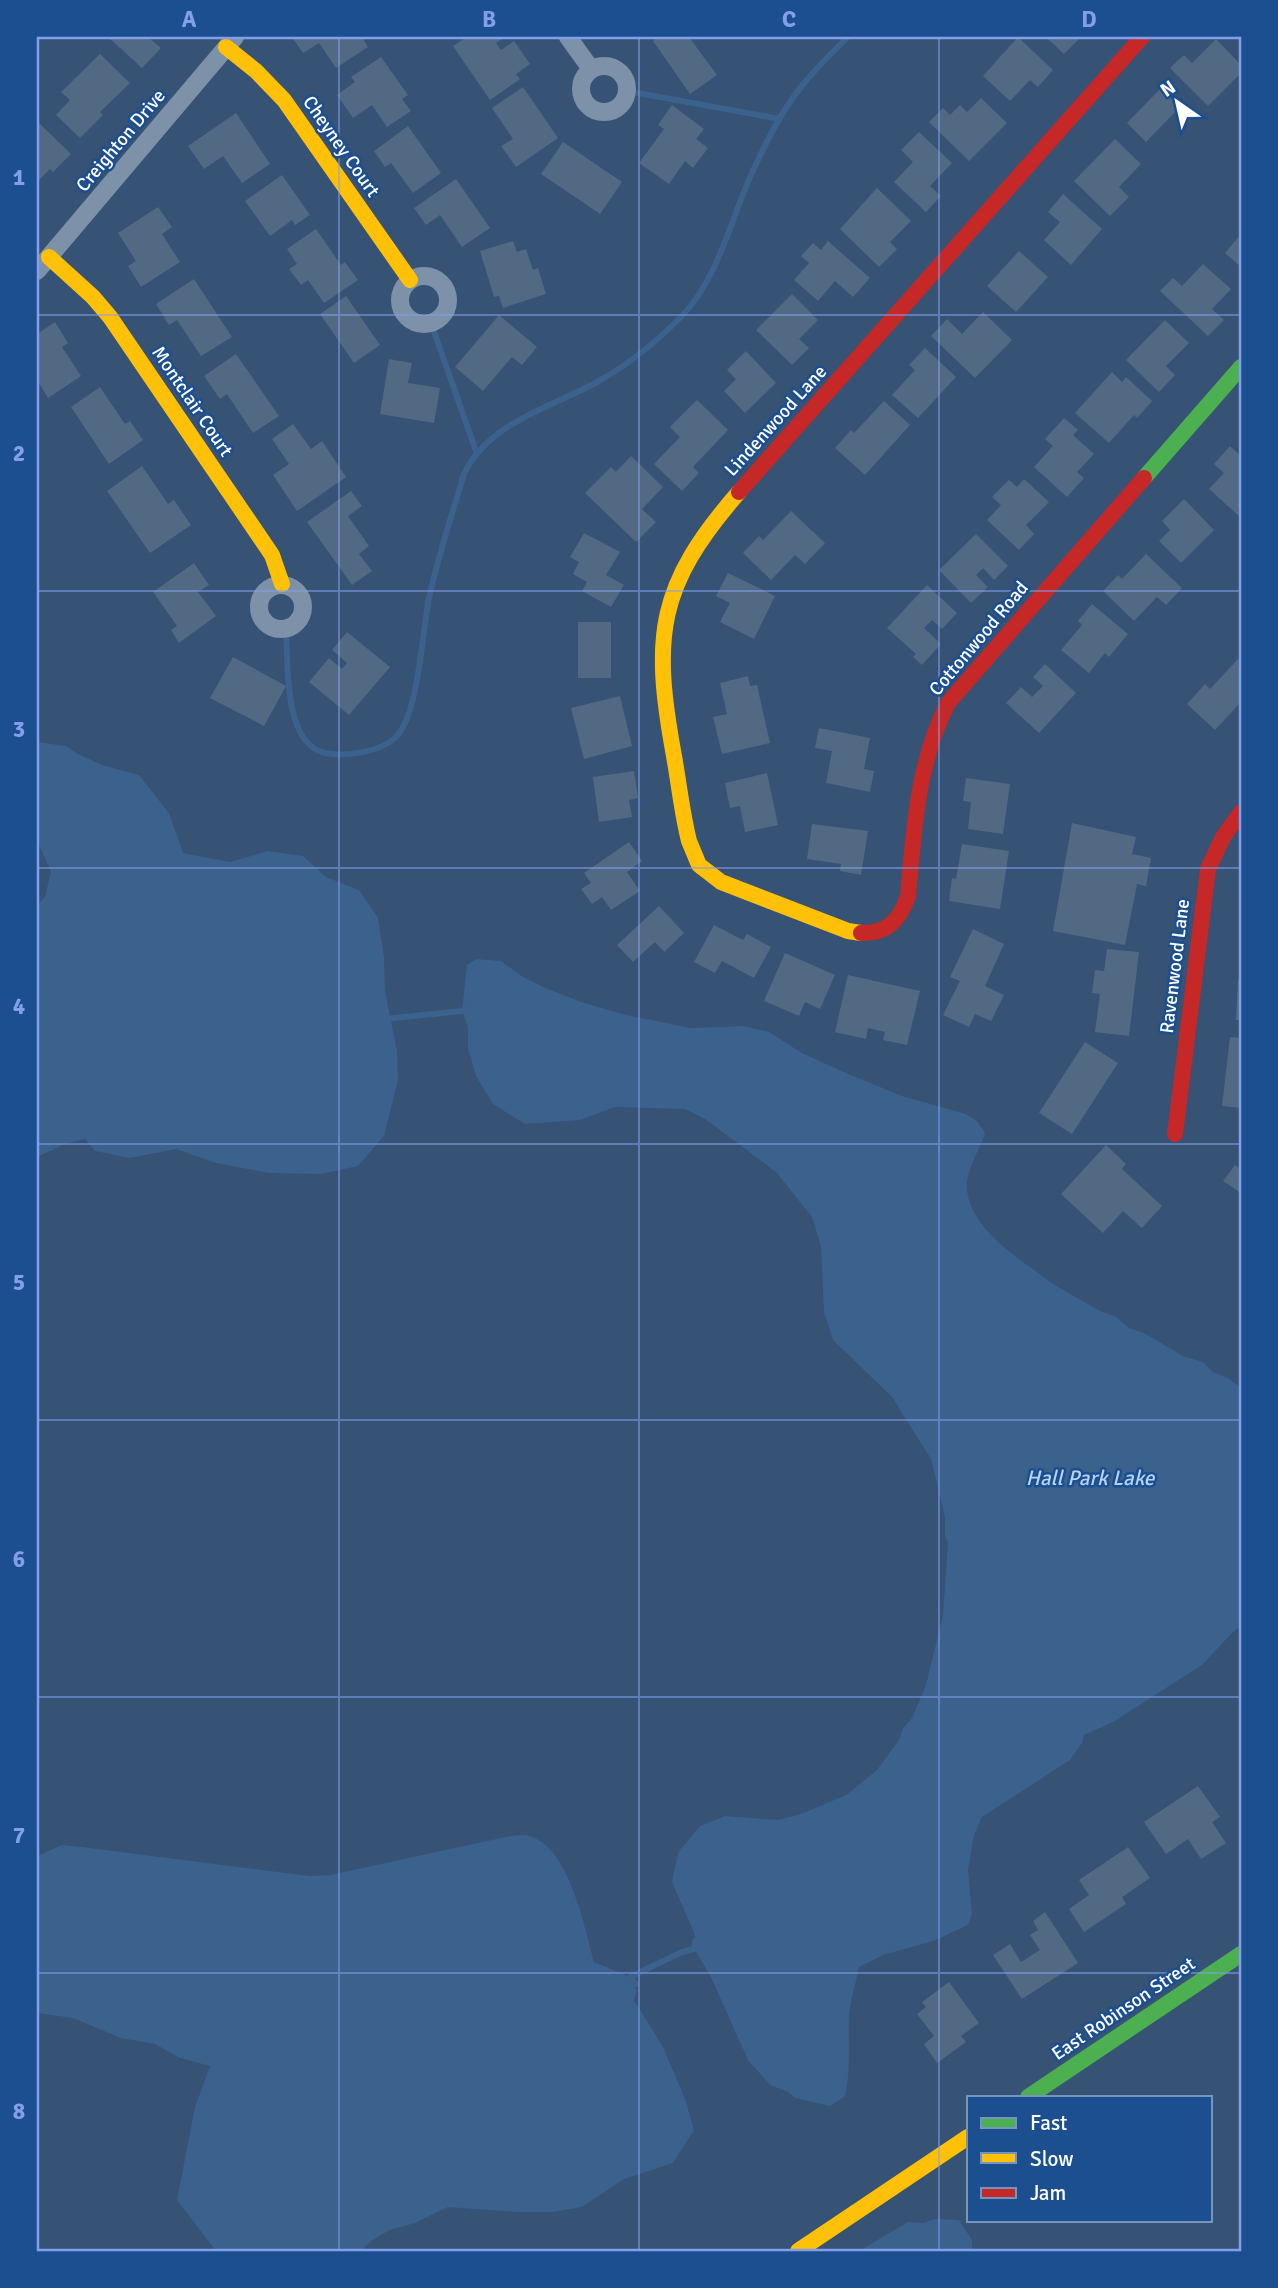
<svg xmlns="http://www.w3.org/2000/svg" width="1278" height="2288" font-family="Signika,sans-serif">
<rect width="100%" height="100%" fill="#365274"/>
<path fill="#3b618d" d="M 37,742 L 66,746 L 78,754 L 102,765 L 139,775 L 169,813 L 183,853 L 230,862 L 268,851 L 303,856 L 326,877 L 359,890 L 378,918 L 384,958 L 385,991 L 397,1051 L 398,1080 L 384,1136 L 358,1166 L 321,1174 L 269,1173 L 216,1163 L 176,1149 L 130,1158 L 95,1151 L 85,1139 L 65,1144 L 37,1157 L 37,905 L 45,897 L 51,871 L 37,841 Z
M 476,959 L 501,961 L 523,977 L 543,987 L 581,1002 L 626,1015 L 691,1028 L 743,1026 L 769,1032 L 802,1053 L 846,1073 L 902,1096 L 966,1114 L 978,1122 L 985,1133 C 980,1150 965,1171 967,1190 C 972,1232 1022,1260 1053,1284 L 1102,1312 L 1115,1316 L 1129,1328 L 1144,1333 L 1183,1356 L 1203,1362 L 1213,1372 L 1228,1378 L 1241,1388 L 1241,1627 L 1234,1631 L 1202,1665 L 1113,1722 L 1084,1735 L 1082,1743 L 1070,1760 L 982,1817 L 974,1835 L 968,1870 L 972,1914 L 968,1925 L 933,1941 L 883,1955 L 859,1967 C 856,1983 850,2001 849,2017 C 848,2044 851,2070 845,2096 L 830,2106 L 795,2098 L 788,2092 L 770,2085 L 748,2060 L 710,1975 L 694,1949 L 695,1935 L 672,1882 L 676,1862 L 679,1851 L 700,1826 L 725,1816 L 779,1820 L 801,1814 L 846,1795 L 877,1770 L 899,1740 L 903,1728 L 912,1718 L 926,1685 L 943,1615 L 948,1543 L 945,1536 L 945,1517 L 931,1459 L 892,1397 L 833,1340 L 824,1312 L 821,1247 L 812,1217 L 776,1172 L 705,1119 L 685,1109 L 615,1107 L 580,1120 L 525,1124 L 493,1104 L 476,1076 L 468,1049 L 468,1027 L 462,1011 L 467,965 Z
M 510,1836 C 517,1836 525,1834 532,1837 C 569,1849 585,1928 594,1962 L 630,1977 L 637,1991 L 634,2000 L 663,2047 L 685,2099 L 694,2130 L 673,2163 L 624,2179 L 582,2207 L 553,2212 L 518,2212 L 448,2207 L 415,2223 L 390,2230 L 372,2240 L 361,2251 L 216,2251 L 177,2200 L 195,2107 L 210,2066 L 180,2058 L 155,2044 L 121,2038 L 73,2018 L 37,2013 L 37,1856 L 62,1845 L 82,1847 L 310,1876 L 330,1875 Z
M 934,2219 L 959,2220 L 972,2240 L 972,2251 L 859,2251 L 908,2222 L 923,2223 Z"/>
<g fill="none" stroke-linecap="round" stroke-linejoin="round">
<path stroke="#3b618d" stroke-width="6" d="M 627,91 L 780,119
M 431,323 L 477,454
M 286,629 C 288,662 283,744 325,753 C 346,757 381,752 396,737 C 419,713 422,632 429,598 C 438,556 452,515 464,474 C 489,422 550,408 597,382 C 628,365 656,342 681,317 C 718,279 730,222 751,175 C 765,145 780,113 801,87 C 815,69 832,53 848,37
M 384,1019 L 462,1011 L 468,1006
M 626,1985 L 636,1984 L 630,1977 L 682,1952 L 694,1949 L 695,1941"/>
</g>
<path fill="#526984" d="M 108,37 L 148,37 L 161,48 L 142,68 Z
M 292,37 L 362,37 L 368,47 L 336,68 L 319,43 L 303,53 Z
M 467,37 L 505,37 L 496,43 L 501,50 L 514,41 L 530,64 L 516,74 L 520,79 L 490,100 L 453,46 Z
M 658,37 L 689,37 L 717,75 L 690,94 L 653,41 Z
M 1018,37 L 1053,70 L 1038,87 L 1030,80 L 1010,101 L 983,76 Z
M 1046,37 L 1081,37 L 1064,54 Z
M 1216,39 L 1241,65 L 1241,73 L 1208,106 L 1170,68 L 1184,55 L 1192,63 Z
M 100,54 L 130,83 L 100,112 L 103,115 L 80,138 L 56,115 L 70,100 L 61,92 Z
M 381,57 L 408,95 L 402,99 L 411,111 L 387,127 L 372,105 L 353,118 L 337,95 L 355,82 L 351,77 Z
M 523,87 L 558,138 L 516,167 L 501,146 L 513,139 L 492,108 Z
M 1161,88 L 1180,107 L 1146,142 L 1127,123 Z
M 981,98 L 1007,123 L 969,161 L 929,122 L 943,108 L 950,115 L 960,105 L 967,112 Z
M 672,105 L 704,129 L 696,139 L 708,148 L 693,168 L 685,161 L 669,184 L 639,163 L 664,129 L 658,125 Z
M 236,113 L 270,164 L 242,183 L 223,156 L 204,169 L 188,146 Z
M 37,121 L 71,154 L 53,172 L 50,169 L 37,182 Z
M 408,126 L 441,173 L 413,193 L 391,163 L 385,167 L 374,151 Z
M 919,132 L 952,163 L 930,186 L 941,196 L 926,212 L 894,182 L 913,162 L 901,150 Z
M 1115,139 L 1141,164 L 1119,187 L 1129,197 L 1110,216 L 1074,181 Z
M 563,142 L 622,182 L 600,214 L 541,174 Z
M 282,175 L 310,215 L 295,225 L 292,220 L 270,236 L 245,201 Z
M 456,179 L 490,228 L 462,247 L 440,215 L 426,225 L 414,208 Z
M 877,188 L 911,221 L 890,242 L 897,249 L 879,267 L 840,229 Z
M 1063,194 L 1102,229 L 1071,265 L 1044,240 L 1060,222 L 1048,212 Z
M 158,207 L 172,227 L 162,234 L 180,262 L 141,287 L 128,266 L 136,261 L 118,233 Z
M 316,229 L 341,265 L 345,262 L 358,280 L 324,303 L 308,280 L 301,285 L 289,269 L 297,264 L 287,249 Z
M 1241,234 L 1241,267 L 1225,253 Z
M 513,241 L 517,252 L 526,249 L 533,270 L 538,268 L 546,294 L 503,308 L 499,296 L 494,297 L 480,251 Z
M 828,241 L 870,278 L 853,297 L 835,281 L 818,301 L 794,280 L 809,263 L 801,256 L 813,243 L 821,250 Z
M 1019,251 L 1048,277 L 1016,312 L 987,286 Z
M 1203,264 L 1231,289 L 1212,309 L 1224,320 L 1208,336 L 1160,291 L 1173,278 L 1182,286 Z
M 194,279 L 232,337 L 201,356 L 177,320 L 169,325 L 156,304 Z
M 792,294 L 818,320 L 799,339 L 809,348 L 792,365 L 756,330 Z
M 346,296 L 380,345 L 354,363 L 320,314 Z
M 983,312 L 1012,340 L 975,378 L 931,336 L 947,319 L 962,334 Z
M 499,315 L 537,347 L 522,365 L 512,357 L 483,391 L 455,367 Z
M 1165,320 L 1189,343 L 1166,366 L 1175,375 L 1159,392 L 1126,360 Z
M 55,322 L 68,343 L 62,347 L 81,376 L 48,398 L 37,380 L 37,334 Z
M 925,348 L 956,377 L 918,418 L 892,395 L 915,370 L 909,365 Z
M 746,351 L 776,383 L 745,413 L 724,391 L 736,379 L 727,370 Z
M 236,354 L 279,416 L 253,433 L 227,394 L 220,399 L 204,376 Z
M 389,359 L 412,363 L 408,383 L 440,388 L 434,423 L 380,414 Z
M 1112,372 L 1122,382 L 1126,377 L 1152,401 L 1137,418 L 1134,415 L 1109,443 L 1075,413 Z
M 100,387 L 125,424 L 130,421 L 143,440 L 109,464 L 71,407 Z
M 697,400 L 728,430 L 693,467 L 699,473 L 682,491 L 654,464 L 680,437 L 670,427 Z
M 884,401 L 910,425 L 865,475 L 835,448 L 851,430 L 854,433 Z
M 1064,418 L 1078,430 L 1073,435 L 1094,454 L 1077,472 L 1084,478 L 1067,497 L 1034,467 L 1053,446 L 1045,439 Z
M 293,424 L 311,449 L 322,441 L 346,477 L 297,511 L 273,475 L 289,464 L 272,439 Z
M 1230,446 L 1241,456 L 1240,517 L 1209,489 L 1224,473 L 1214,464 Z
M 631,456 L 663,487 L 642,509 L 656,522 L 636,542 L 585,493 L 611,467 L 616,472 Z
M 142,466 L 168,504 L 174,500 L 191,525 L 150,553 L 107,491 Z
M 1024,479 L 1049,502 L 1026,525 L 1034,534 L 1019,550 L 987,520 L 1001,505 L 992,497 L 1009,480 L 1017,487 Z
M 351,491 L 362,506 L 348,516 L 369,546 L 359,554 L 372,571 L 352,585 L 307,522 Z
M 1184,499 L 1214,530 L 1181,563 L 1159,541 L 1170,530 L 1162,521 Z
M 791,511 L 825,543 L 805,564 L 795,555 L 771,580 L 743,553 L 759,536 L 763,540 Z
M 584,533 L 620,552 L 606,575 L 624,585 L 611,607 L 582,591 L 587,582 L 573,574 L 579,562 L 570,557 Z
M 976,534 L 1008,566 L 994,580 L 983,568 L 976,575 L 988,587 L 971,603 L 939,570 Z
M 1146,554 L 1182,588 L 1166,605 L 1157,597 L 1134,621 L 1103,591 L 1118,575 L 1122,579 Z
M 194,563 L 209,585 L 198,592 L 216,616 L 179,643 L 171,630 L 177,626 L 153,592 Z
M 728,573 L 775,596 L 754,639 L 720,622 L 730,603 L 716,596 Z
M 927,585 L 957,613 L 942,629 L 932,620 L 924,628 L 941,644 L 922,665 L 913,657 L 916,654 L 887,628 Z
M 1092,604 L 1128,634 L 1109,657 L 1105,653 L 1089,673 L 1061,650 L 1082,625 L 1078,621 Z
M 578,622 L 611,622 L 611,678 L 578,678 Z
M 347,632 L 390,667 L 349,715 L 309,682 L 329,658 L 342,669 L 347,663 L 332,650 Z
M 233,657 L 286,686 L 264,726 L 210,698 Z
M 1238,659 L 1241,662 L 1241,702 L 1215,730 L 1187,704 L 1205,684 L 1210,689 Z
M 1045,664 L 1076,693 L 1039,733 L 1006,703 L 1021,687 L 1032,697 L 1043,686 L 1033,677 Z
M 748,676 L 750,686 L 757,685 L 770,743 L 722,754 L 713,717 L 727,714 L 720,683 Z
M 620,696 L 632,746 L 584,759 L 571,708 Z
M 819,728 L 870,738 L 864,769 L 874,771 L 870,792 L 826,783 L 832,751 L 815,748 Z
M 634,771 L 638,798 L 629,800 L 632,817 L 599,822 L 593,777 Z
M 767,773 L 778,825 L 745,832 L 740,806 L 730,808 L 725,783 Z
M 966,778 L 1010,784 L 1003,834 L 968,829 L 971,802 L 963,801 Z
M 1072,823 L 1136,837 L 1132,854 L 1151,858 L 1146,886 L 1137,884 L 1125,945 L 1053,931 Z
M 812,824 L 868,831 L 861,875 L 840,871 L 841,864 L 807,859 Z
M 629,842 L 642,861 L 627,872 L 640,891 L 611,910 L 602,897 L 592,904 L 581,889 L 591,883 L 584,873 Z
M 962,844 L 1009,851 L 1000,909 L 949,901 L 952,878 L 956,879 Z
M 659,906 L 684,933 L 664,952 L 655,942 L 633,962 L 617,945 Z
M 714,925 L 743,940 L 747,934 L 771,947 L 754,978 L 722,961 L 715,973 L 694,962 Z
M 973,929 L 1004,944 L 985,986 L 1004,995 L 991,1021 L 975,1014 L 969,1027 L 943,1015 L 960,981 L 950,977 Z
M 1107,949 L 1139,952 L 1129,1036 L 1095,1032 L 1100,994 L 1092,993 L 1095,970 L 1104,971 Z
M 785,953 L 835,975 L 820,1009 L 805,1002 L 799,1016 L 764,1001 Z
M 848,975 L 920,991 L 907,1045 L 883,1040 L 885,1032 L 868,1028 L 866,1039 L 835,1032 Z
M 1238,979 L 1241,979 L 1241,1020 L 1236,1020 Z
M 1230,1037 L 1241,1038 L 1241,1108 L 1222,1106 Z
M 1085,1042 L 1118,1063 L 1072,1134 L 1039,1113 Z
M 1106,1145 L 1126,1164 L 1122,1169 L 1162,1206 L 1142,1228 L 1123,1211 L 1103,1233 L 1061,1194 Z
M 1235,1165 L 1241,1169 L 1241,1193 L 1223,1181 Z
M 1198,1786 L 1220,1817 L 1212,1822 L 1226,1843 L 1201,1859 L 1188,1839 L 1166,1854 L 1144,1822 Z
M 1128,1847 L 1150,1878 L 1122,1897 L 1126,1904 L 1084,1932 L 1069,1909 L 1089,1895 L 1079,1880 Z
M 1045,1912 L 1078,1963 L 1022,1999 L 993,1955 L 1010,1944 L 1021,1962 L 1040,1950 L 1030,1935 L 1038,1930 L 1033,1921 Z
M 949,1982 L 979,2023 L 961,2036 L 966,2042 L 937,2063 L 924,2044 L 934,2036 L 917,2014 L 926,2007 L 922,2002 Z"/>
<g fill="none" stroke-linecap="round" stroke-linejoin="round">
<path stroke="#7d92a8" stroke-width="18" d="M 568,37 L 591,69
M581 89a23 23 0 1 1 46 0a23 23 0 1 1-46 0Z
M 37,271 L 235,37
M400 300a24 24 0 1 1 48 0a24 24 0 1 1-48 0Z
M259 607a22 22 0 1 1 44 0a22 22 0 1 1-44 0Z"/>
<path stroke="#4caf50" stroke-width="16" d="M 1144,478 L 1241,367
M 1028,2097 L 1241,1954"/>
<path stroke="#ffc107" stroke-width="16" d="M 226,47 L 256,71 L 284,100 L 410,280
M 49,257 L 93,297 L 110,317 L 272,555 L 282,584
M 739,492 C 657,586 652,636 674,756 C 679,784 682,813 689,841 L 699,865 L 721,882 L 848,931 L 861,933
M 798,2251 L 968,2137"/>
<path stroke="#c62828" stroke-width="16" d="M 739,492 L 1142,37
M 861,933 C 887,934 900,920 908,896 C 914,829 917,764 948,703 L 1144,478
M 1175,1134 L 1208,869 L 1223,837 L 1241,812"/>
</g>
<path fill="none" stroke="#839eea" stroke-width="2" stroke-opacity="0.55" d="M 339,37 L 339,2251M 639,37 L 639,2251M 939,37 L 939,2251M 37,315 L 1241,315M 37,591 L 1241,591M 37,868 L 1241,868M 37,1144 L 1241,1144M 37,1420 L 1241,1420M 37,1697 L 1241,1697M 37,1973 L 1241,1973"/>
<g text-anchor="middle" stroke-width="5" stroke-linejoin="round" paint-order="stroke">
<g font-size="19" fill="#fff" stroke="#1b4f8f">
<text transform="translate(120 140) rotate(-50)" y="7">Creighton Drive</text>
<text transform="translate(342 146) rotate(55)" y="7">Cheyney Court</text>
<text transform="translate(193 401) rotate(56)" y="7">Montclair Court</text>
<text transform="translate(775 420) rotate(-48)" y="7">Lindenwood Lane</text>
<text transform="translate(978 638) rotate(-50)" y="7">Cottonwood Road</text>
<text transform="translate(1174 966) rotate(-83)" y="7">Ravenwood Lane</text>
<text transform="translate(1123 2008) rotate(-34)" y="7">East Robinson Street</text>
</g>
<g font-size="21" font-style="italic" fill="#b5d3f5" stroke="#1b4f8f">
<text x="1090" y="1485">Hall Park Lake</text>
</g>
</g>
<rect width="1278" height="2288" fill="none" stroke="#1b4f8f" stroke-width="77"/>
<rect x="967" y="2096" width="245" height="126" fill="#1b4f8f" stroke="#7695bc" stroke-width="2"/>
<rect x="981" y="2118" width="35" height="10" fill="#4caf50" stroke="#7695bc" stroke-width="2"/>
<text x="1030" y="2130" font-size="21" fill="#ffffff">Fast</text>
<rect x="981" y="2153" width="35" height="10" fill="#ffc107" stroke="#7695bc" stroke-width="2"/>
<text x="1030" y="2166" font-size="21" fill="#ffffff">Slow</text>
<rect x="981" y="2188" width="35" height="10" fill="#c62828" stroke="#7695bc" stroke-width="2"/>
<text x="1030" y="2200" font-size="21" fill="#ffffff">Jam</text>
<g transform="translate(1177 102) rotate(326)" stroke="#1b4f8f" stroke-width="5" paint-order="stroke">
<path d="M0-5L12 26L0 18L-12 26Z" fill="#ffffff"/>
<text y="-10" font-size="19" font-weight="bold" text-anchor="middle" fill="#ffffff">N</text>
</g>
<rect x="38" y="38" width="1202" height="2212" fill="none" stroke="#839eea" stroke-width="2.5"/>
<g font-size="23" text-anchor="middle" font-weight="bold" fill="#839eea">
<text x="189" y="27">A</text>
<text x="489" y="27">B</text>
<text x="789" y="27">C</text>
<text x="1089" y="27">D</text>
<text x="19" y="185">1</text>
<text x="19" y="461">2</text>
<text x="19" y="737">3</text>
<text x="19" y="1014">4</text>
<text x="19" y="1290">5</text>
<text x="19" y="1567">6</text>
<text x="19" y="1843">7</text>
<text x="19" y="2119">8</text>
</g>
</svg>
